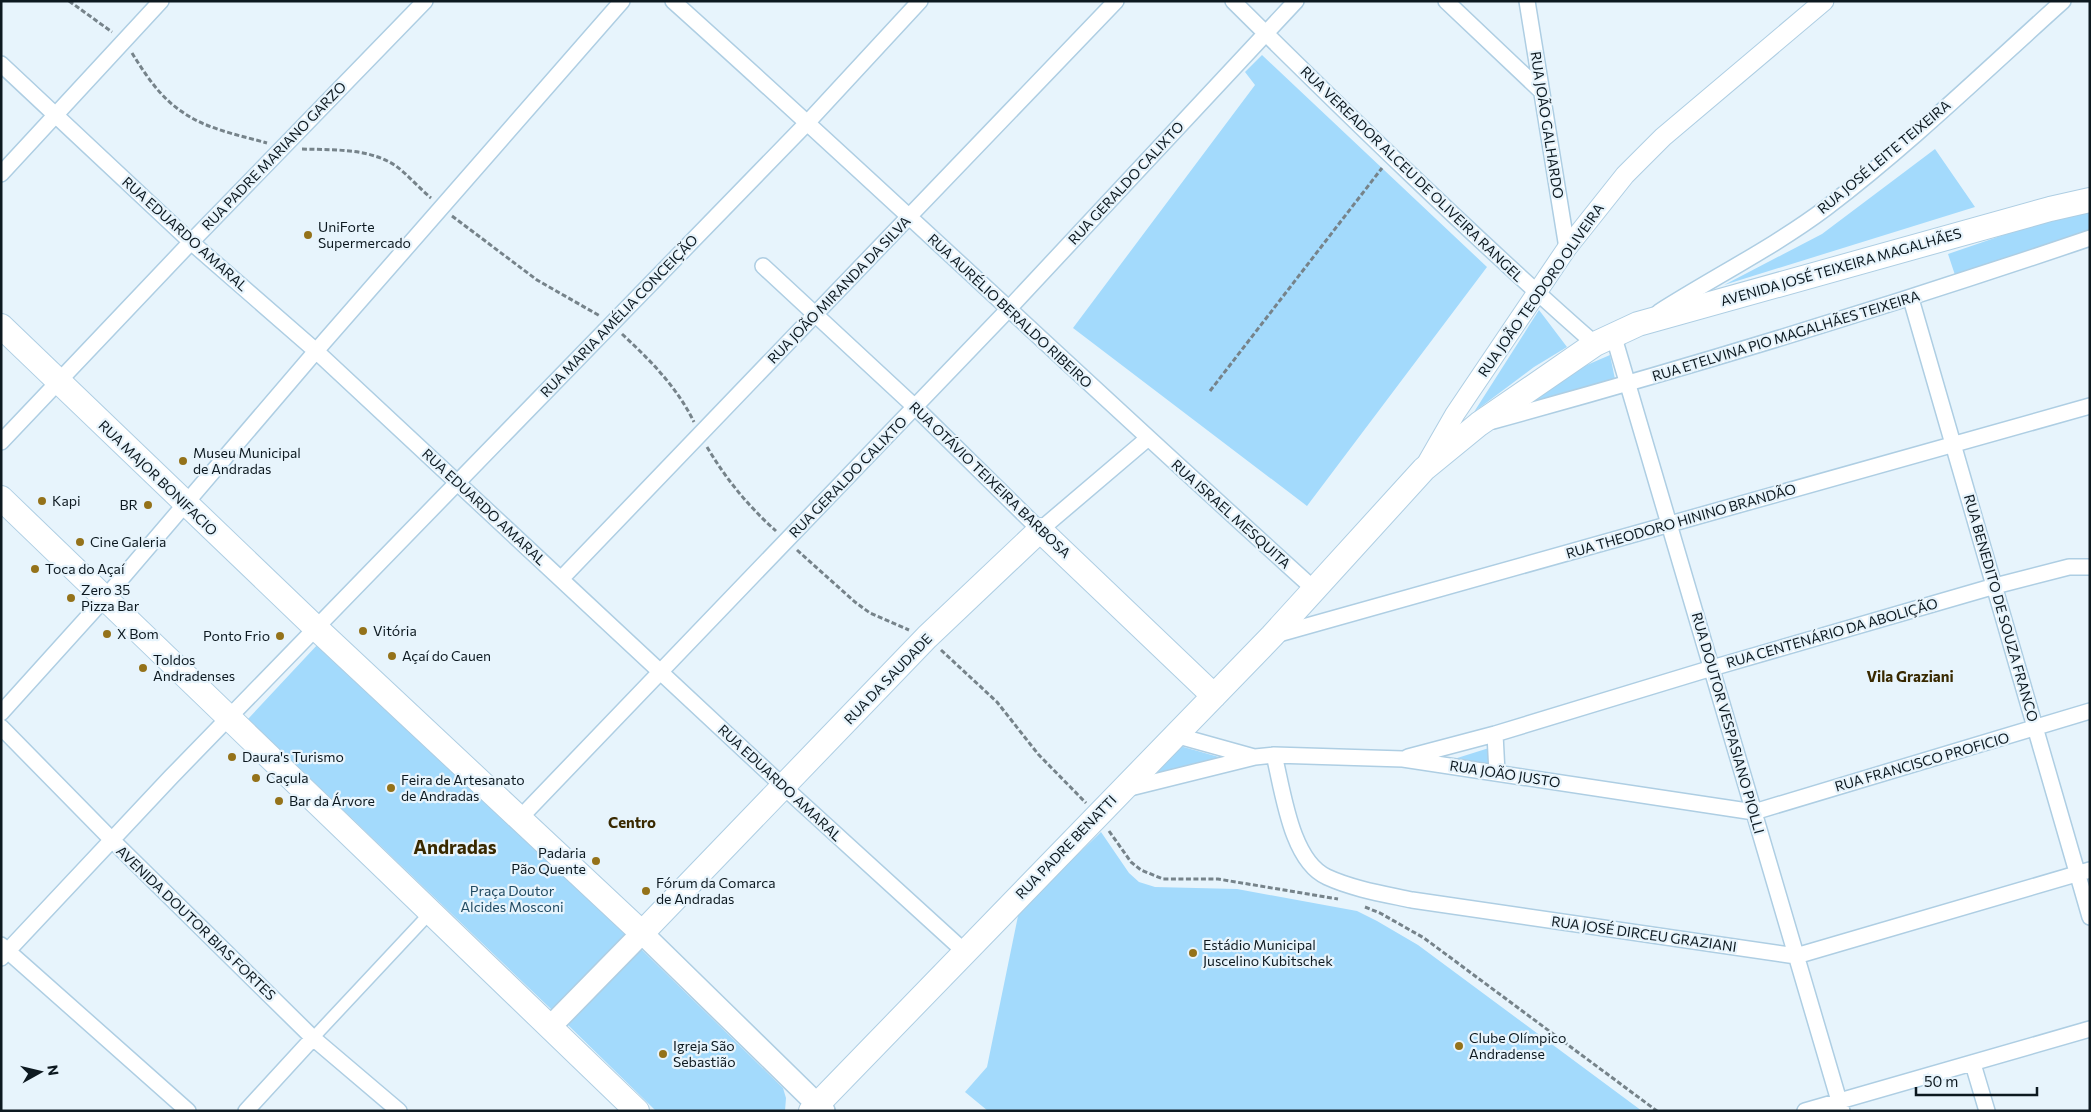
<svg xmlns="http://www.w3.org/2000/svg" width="2091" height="1112" font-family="Commissioner,sans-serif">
<rect width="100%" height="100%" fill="#e7f4fc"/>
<path fill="#a3dafc" d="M 1262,55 L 1487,267 L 1307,506 L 1073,328 L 1255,85 L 1245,72 Z
M 1935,149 L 1975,207 L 1724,285 L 1822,234 Z
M 2090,210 L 2090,231 L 1956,278 L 1948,254 L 2053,218 Z
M 1539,310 L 1567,347 L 1534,367 L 1474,412 Z
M 1610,355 L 1615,379 L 1517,410 C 1543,386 1576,369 1610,355 Z
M 319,643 L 626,935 L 552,1010 L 248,719 Z
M 1180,746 L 1226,759 L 1150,776 Z
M 1489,748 L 1488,765 L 1454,759 Z
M 1101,832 L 1129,873 L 1139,882 L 1155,887 L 1237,889 L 1357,911 L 1377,921 L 1418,945 L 1642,1111 L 988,1111 L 965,1092 L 987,1067 L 1019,911 Z
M 641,949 L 783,1088 L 786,1098 L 785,1111 L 656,1111 L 568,1025 Z"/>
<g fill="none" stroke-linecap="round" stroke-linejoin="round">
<g stroke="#aecee3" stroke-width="14">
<path id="pedestrian" d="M 313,1038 L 431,912"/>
</g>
<g stroke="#aecee3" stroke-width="18">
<path id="minor" d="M 673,1 C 889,195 1099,395 1314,589
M 1233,1 C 1351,118 1470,234 1595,344
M 1446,1 L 1541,91
M 1527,1 L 1567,248
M 1,64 L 191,242 L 316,351 L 785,788 L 965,952
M 1,174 L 161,1
M 763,266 L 915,407 L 1040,530 L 1147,439
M 1911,299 L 2090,917
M 1659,312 C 1714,277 1774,247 1826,208 C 1909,145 1985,71 2063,1
M 1613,334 L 1842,1111
M 1493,421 C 1694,366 1893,305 2090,238
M 1,442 L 191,242 L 425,1
M 561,579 L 1116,1
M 1275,635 L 2090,406
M 1,713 L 104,599 L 316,351 L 622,1
M 1,727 L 112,840 L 313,1038 L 399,1111
M 1495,734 L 1497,773
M 1175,735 L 1254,757
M 1274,755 C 1283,791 1291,861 1327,877 C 1353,889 1384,894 1412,900 L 1796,956 L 2090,870
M 1408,757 L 1495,734 L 1712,668 L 1995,586 L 2069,567 L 2090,567
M 1126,789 L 1255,757 L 1274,755 L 1403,759 L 1754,812 L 2090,711
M 520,818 L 1002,316 L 1296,1
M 1,945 L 188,1111
M 1,958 L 171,777 L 808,122 L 920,1
M 1973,1064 L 1987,1111
M 246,1111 L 313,1038
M 1805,1111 L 2090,1029"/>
</g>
<g stroke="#aecee3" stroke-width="21">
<path id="tertiary" d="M 1428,461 L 1455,414 L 1567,248 L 1625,175 L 1663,137 L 1824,1"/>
</g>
<g stroke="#aecee3" stroke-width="24">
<path id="secondary" d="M 550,1027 L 642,933 L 824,1111"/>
</g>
<g stroke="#aecee3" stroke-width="26">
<path id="primary" d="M 1,326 L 316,628 L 642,933 L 927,637 L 1040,530 L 1214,696
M 1,498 L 637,1111
M 811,1111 L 1272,636 L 1424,469 L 1479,424 L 1595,344 L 1638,324 L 2050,209 L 2090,200"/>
</g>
<path stroke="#76838a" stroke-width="3" stroke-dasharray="5 2.5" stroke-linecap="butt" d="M 69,1 L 112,32
M 132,53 C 145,74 160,97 181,111 C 205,129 239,135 267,143
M 302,149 C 334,150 369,148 396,166 C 408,175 419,188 431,198
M 452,216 L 537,280 L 600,316
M 622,334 C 650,360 677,387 694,422
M 1210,391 L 1382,168
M 707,447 C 726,479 748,506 776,531
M 797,550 L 855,602 L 870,613 L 909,630
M 941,650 L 997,702 L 1038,754 L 1086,803
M 1109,831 L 1131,862 L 1141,870 L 1163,879 L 1218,879 L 1338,899
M 1365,907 L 1380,913 L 1424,938 L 1657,1111"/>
<use href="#pedestrian" stroke="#fff" stroke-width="11"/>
<use href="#minor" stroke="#fff" stroke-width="15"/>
<use href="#tertiary" stroke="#fff" stroke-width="19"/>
<use href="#secondary" stroke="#fff" stroke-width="21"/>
<use href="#primary" stroke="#fff" stroke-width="24"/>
</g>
<g fill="#94721a" stroke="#e7f4fc" stroke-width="2">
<circle cx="308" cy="235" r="5"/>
<circle cx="183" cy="461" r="5"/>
<circle cx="42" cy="501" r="5"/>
<circle cx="148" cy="505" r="5"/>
<circle cx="80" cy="542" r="5"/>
<circle cx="35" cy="569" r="5"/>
<circle cx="71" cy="598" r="5"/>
<circle cx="363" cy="631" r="5"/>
<circle cx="107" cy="634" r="5"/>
<circle cx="280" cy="636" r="5"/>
<circle cx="392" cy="656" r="5"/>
<circle cx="143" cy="668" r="5"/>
<circle cx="232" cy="757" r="5"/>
<circle cx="256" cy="778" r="5"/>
<circle cx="391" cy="788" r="5"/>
<circle cx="279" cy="801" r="5"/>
<circle cx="596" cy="861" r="5"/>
<circle cx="646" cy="891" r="5"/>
<circle cx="1193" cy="953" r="5"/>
<circle cx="1459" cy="1046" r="5"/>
<circle cx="663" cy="1054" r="5"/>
</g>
<g text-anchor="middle" stroke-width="4.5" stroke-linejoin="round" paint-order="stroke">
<g font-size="14" fill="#0d1920" stroke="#e7f4fc">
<text transform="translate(1547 125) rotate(81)" y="5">RUA JOÃO GALHARDO</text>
<text transform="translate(274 156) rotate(-46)" y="5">RUA PADRE MARIANO GARZO</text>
<text transform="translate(1884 157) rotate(-40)" y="5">RUA JOSÉ LEITE TEIXEIRA</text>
<text transform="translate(1412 174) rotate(44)" y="5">RUA VEREADOR ALCEU DE OLIVEIRA RANGEL</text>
<text transform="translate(1126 183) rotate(-47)" y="5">RUA GERALDO CALIXTO</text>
<text transform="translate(185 234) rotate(42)" y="5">RUA EDUARDO AMARAL</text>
<text transform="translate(1841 267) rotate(-16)" y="5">AVENIDA JOSÉ TEIXEIRA MAGALHÃES</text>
<text transform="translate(839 290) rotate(-46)" y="5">RUA JOÃO MIRANDA DA SILVA</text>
<text transform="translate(1541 290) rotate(-55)" y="5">RUA JOÃO TEODORO OLIVEIRA</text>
<text transform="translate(1010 311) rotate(43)" y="5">RUA AURÉLIO BERALDO RIBEIRO</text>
<text transform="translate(619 316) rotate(-46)" y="5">RUA MARIA AMÉLIA CONCEIÇÃO</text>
<text transform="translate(1786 336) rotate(-17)" y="5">RUA ETELVINA PIO MAGALHÃES TEIXEIRA</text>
<text transform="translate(848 477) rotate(-46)" y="5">RUA GERALDO CALIXTO</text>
<text transform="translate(158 478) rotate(44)" y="5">RUA MAJOR BONIFACIO</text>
<text transform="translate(990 480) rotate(44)" y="5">RUA OTÁVIO TEIXEIRA BARBOSA</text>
<text transform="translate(484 507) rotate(43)" y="5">RUA EDUARDO AMARAL</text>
<text transform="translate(1231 514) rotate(42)" y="5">RUA ISRAEL MESQUITA</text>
<text transform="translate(1681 521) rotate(-16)" y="5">RUA THEODORO HININO BRANDÃO</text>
<text transform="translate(2001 608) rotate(74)" y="5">RUA BENEDITO DE SOUZA FRANCO</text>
<text transform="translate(1832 633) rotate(-16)" y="5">RUA CENTENÁRIO DA ABOLIÇÃO</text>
<text transform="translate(888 679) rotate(-46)" y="5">RUA DA SAUDADE</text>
<text transform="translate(1728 723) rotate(74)" y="5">RUA DOUTOR VESPASIANO PIOLLI</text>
<text transform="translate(1922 762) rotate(-16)" y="5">RUA FRANCISCO PROFICIO</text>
<text transform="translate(1505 774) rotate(9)" y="5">RUA JOÃO JUSTO</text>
<text transform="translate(780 783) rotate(43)" y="5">RUA EDUARDO AMARAL</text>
<text transform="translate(1066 847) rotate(-46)" y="5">RUA PADRE BENATTI</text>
<text transform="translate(196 923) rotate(44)" y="5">AVENIDA DOUTOR BIAS FORTES</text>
<text transform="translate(1644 934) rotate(8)" y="5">RUA JOSÉ DIRCEU GRAZIANI</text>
</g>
<g font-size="14" fill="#0d1920" stroke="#e7f4fc" text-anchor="start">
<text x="318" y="232">UniForte<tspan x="318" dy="16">Supermercado</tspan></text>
<text x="193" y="458">Museu Municipal<tspan x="193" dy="16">de Andradas</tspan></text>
<text x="52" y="506">Kapi</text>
<text x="138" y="510" text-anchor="end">BR</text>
<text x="90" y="547">Cine Galeria</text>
<text x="45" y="574">Toca do Açaí</text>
<text x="81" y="595">Zero 35<tspan x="81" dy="16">Pizza Bar</tspan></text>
<text x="373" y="636">Vitória</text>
<text x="117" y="639">X Bom</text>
<text x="270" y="641" text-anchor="end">Ponto Frio</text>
<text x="402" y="661">Açaí do Cauen</text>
<text x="153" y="665">Toldos<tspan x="153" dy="16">Andradenses</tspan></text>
<text x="242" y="762">Daura's Turismo</text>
<text x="266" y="783">Caçula</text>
<text x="401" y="785">Feira de Artesanato<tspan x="401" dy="16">de Andradas</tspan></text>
<text x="289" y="806">Bar da Árvore</text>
<text x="586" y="858" text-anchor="end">Padaria<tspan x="586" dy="16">Pão Quente</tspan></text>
<text x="656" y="888">Fórum da Comarca<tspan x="656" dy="16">de Andradas</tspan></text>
<text x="1203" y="950">Estádio Municipal<tspan x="1203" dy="16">Juscelino Kubitschek</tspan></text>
<text x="1469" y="1043">Clube Olímpico<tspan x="1469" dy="16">Andradense</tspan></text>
<text x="673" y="1051">Igreja São<tspan x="673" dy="16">Sebastião</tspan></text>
</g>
<g font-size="14" fill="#214b63" stroke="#e7f4fc">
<text x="512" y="896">Praça Doutor<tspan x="512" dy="16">Alcides Mosconi</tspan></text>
</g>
<g font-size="15" font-weight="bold" fill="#392900" stroke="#e7f4fc">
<text x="1910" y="682">Vila Graziani</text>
<text x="632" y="828">Centro</text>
</g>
<g font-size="19" font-weight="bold" fill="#392900" stroke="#e7f4fc">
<text x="455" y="854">Andradas</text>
</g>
</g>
<rect width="2091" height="1112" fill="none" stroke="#0d1920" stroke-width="5"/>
<g transform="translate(40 1072) rotate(82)" stroke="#e7f4fc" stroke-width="4" paint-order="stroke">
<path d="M0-4L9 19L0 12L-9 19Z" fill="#0d1920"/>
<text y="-8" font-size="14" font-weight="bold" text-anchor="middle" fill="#0d1920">N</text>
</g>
<path d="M1916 1087v8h121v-8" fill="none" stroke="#0d1920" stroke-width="2.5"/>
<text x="1924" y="1087" font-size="15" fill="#0d1920" stroke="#e7f4fc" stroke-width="4" paint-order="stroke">50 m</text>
</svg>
